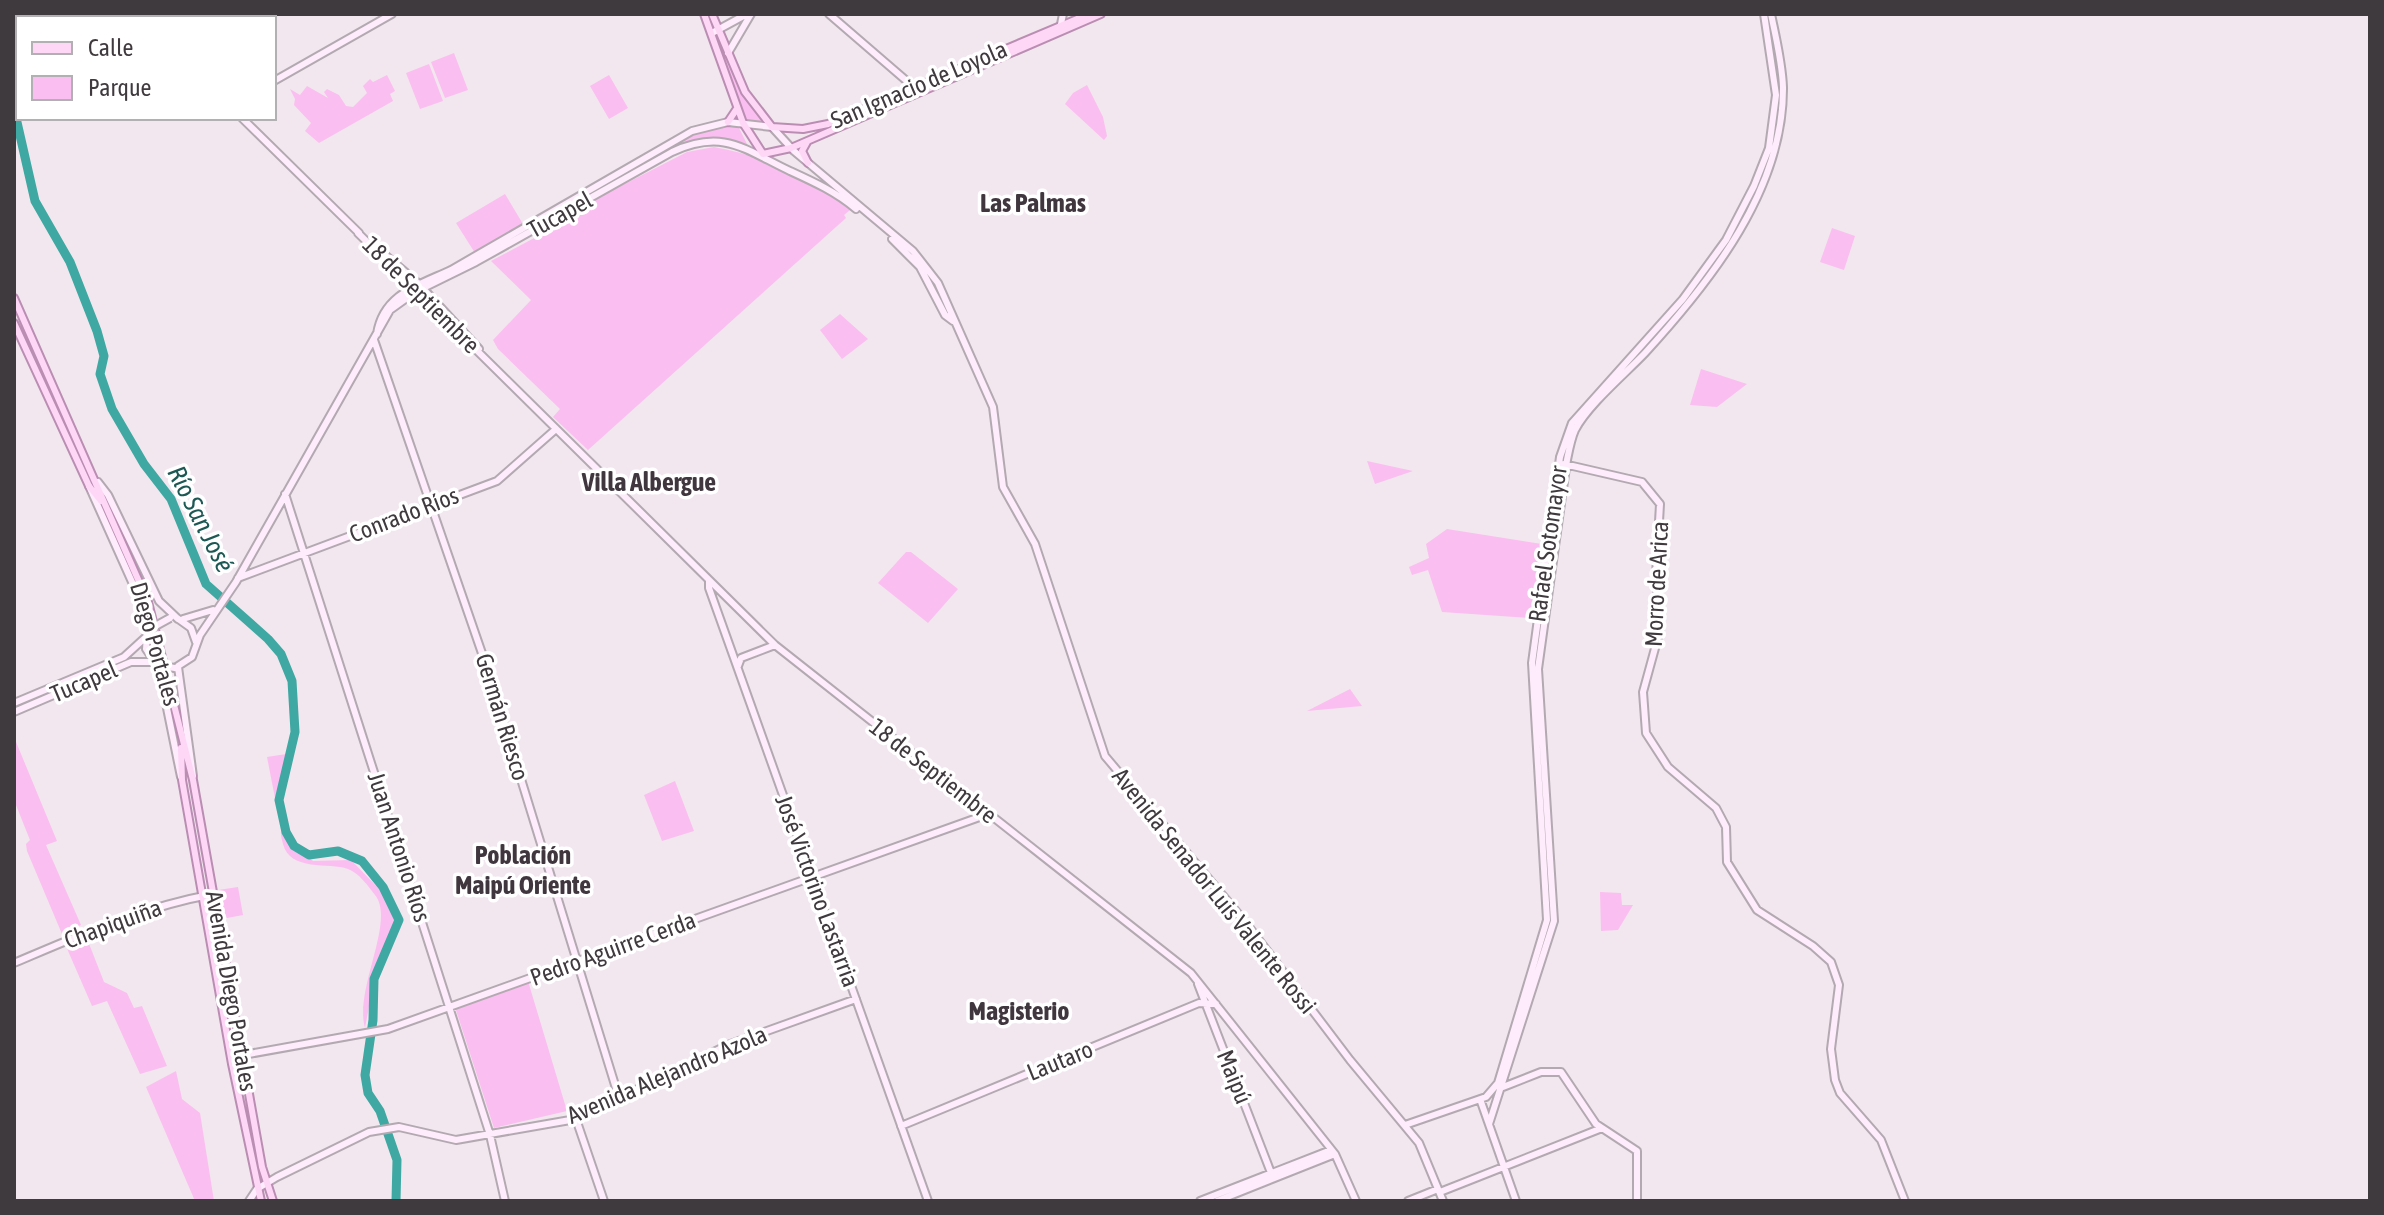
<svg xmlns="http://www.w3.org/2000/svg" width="2384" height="1215" font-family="'Asap Condensed',sans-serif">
<rect width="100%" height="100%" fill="#f2e7ef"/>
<path fill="#fbbef0" d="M 717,35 L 739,87 L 764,123 L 746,122 Z
M 454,53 L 468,90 L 445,98 L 431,62 Z
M 429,64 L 443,101 L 420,109 L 406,73 Z
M 387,75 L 395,91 L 390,94 L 393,101 L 319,143 L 305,131 L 311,123 L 294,105 L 295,99 L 290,89 L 300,95 L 307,86 L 328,98 L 324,92 L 327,89 L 339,95 L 346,106 L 353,107 L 367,93 L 363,86 L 370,79 L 373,82 Z
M 609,75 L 628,108 L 609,119 L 590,86 Z
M 1087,85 L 1103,117 L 1107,136 L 1104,140 L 1065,104 L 1073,93 Z
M 729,125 L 738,126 L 749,148 L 708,139 L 685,143 L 616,179 L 699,131 Z
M 714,147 C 761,155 813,179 850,210 L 844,215 L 846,218 L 588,450 L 553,417 L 560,409 L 498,349 L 493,340 L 531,300 L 491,261 L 570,219 L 578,208 L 687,152 Z
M 505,194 L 523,224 L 475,253 L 456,223 Z
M 1832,228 L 1855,236 L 1844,270 L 1820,262 Z
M 840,314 L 868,339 L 842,359 L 820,330 Z
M 1701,369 L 1747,384 L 1717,407 L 1690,405 Z
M 1367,461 L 1413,471 L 1375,484 Z
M 1447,529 L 1542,544 L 1531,618 L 1442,612 L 1428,570 L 1412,575 L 1409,567 L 1429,558 L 1426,544 Z
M 906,552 L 911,552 L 958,589 L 928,623 L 878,583 Z
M 1350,689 L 1362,706 L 1307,711 Z
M 14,737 L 57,841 L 46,845 L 81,925 L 62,934 L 27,851 L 26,844 L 30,840 L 14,800 Z
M 286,754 L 286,760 L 275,798 L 267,757 Z
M 675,781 L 694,831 L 662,841 L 644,795 Z
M 282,827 L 287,839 L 313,861 L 351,860 L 384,894 L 396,917 L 373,985 L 365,1028 C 354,989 396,921 375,895 C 368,886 359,873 348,869 C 329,862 290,872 283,844 C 281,837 280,832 282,827 Z
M 238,887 L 243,915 L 227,918 L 220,914 L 218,890 Z
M 1600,892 L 1621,893 L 1622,905 L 1633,905 L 1618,930 L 1601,931 Z
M 86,936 L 104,982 L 127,993 L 134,1008 L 142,1006 L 167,1066 L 140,1074 L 107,1001 L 92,1006 L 65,944 Z
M 528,981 L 567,1111 L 494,1128 L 455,1007 Z
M 176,1071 L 182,1099 L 200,1113 L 214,1201 L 195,1201 L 146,1087 Z"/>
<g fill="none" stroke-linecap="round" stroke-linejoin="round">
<path stroke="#3fa8a2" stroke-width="9" d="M 14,109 L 35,201 L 70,262 L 97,331 L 104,356 L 100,374 L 112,409 L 144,464 L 171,499 L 206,584 L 268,639 L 281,654 L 292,681 L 295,732 L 279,800 L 286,832 L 294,846 L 309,855 L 338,851 L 362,861 L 383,887 L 399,920 L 374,979 L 373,1020 L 365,1075 L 368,1093 L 380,1111 L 397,1160 L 396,1201"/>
<g stroke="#b3a9b1" stroke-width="10">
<path id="secondary" d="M 160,14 L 163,18
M 829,14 L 916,89
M 1060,29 L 1063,14
M 712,33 L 747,14
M 728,53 L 751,14
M 274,81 L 392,14
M 242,118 L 359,233
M 358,233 L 775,645 L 1191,973 L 1335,1154 L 1356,1201
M 892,239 L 920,267 L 945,315 L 953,321
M 371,243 L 418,283 L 479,349
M 377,334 C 383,294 419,285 451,270 L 692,131 L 728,122 L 772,127 L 794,151 L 913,251 L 938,283 L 993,407 L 1003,487 L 1035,544 L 1105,756 L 1246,923 L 1350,1060 L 1419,1143 L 1443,1201
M 374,340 L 485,662 L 619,1098
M 1564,464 L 1642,482 L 1660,504 L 1656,575 L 1660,630 L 1643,692 L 1646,733 L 1668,767 L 1716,808 L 1726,827 L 1727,862 L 1757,910 L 1813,946 L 1831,962 L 1839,985 L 1831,1049 L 1835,1080 L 1840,1093 L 1881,1140 L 1905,1201
M 98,482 L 108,495 L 159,601 L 178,619
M 89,486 L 141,602 L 147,634
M 285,494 L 490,1135 L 505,1201
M 238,578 L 497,481 L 556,429
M 709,580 L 709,588 L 928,1201
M 177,618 L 191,628 L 196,642
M 183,619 L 213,610
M 147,636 L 146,649 L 155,662
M 158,664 L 181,777
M 738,666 L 741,658 L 775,645
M 178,667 L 193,776
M 175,668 L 192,657 L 200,635 L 236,582 L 390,310 L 415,292 L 476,262 L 672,152 C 724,128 745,150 790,171 C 814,182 836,192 856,209
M 14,703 L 124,657 L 147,636
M 14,712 L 131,662 L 155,662
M 14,963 C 80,935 142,907 214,894
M 1198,984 L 1273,1178
M 232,1057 L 388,1029 L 988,814
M 1503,1087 L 1541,1072 L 1561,1072 L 1596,1124 L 1637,1151 L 1637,1201
M 1480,1099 L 1516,1201
M 576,1119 L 604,1201
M 1489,1124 L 1554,921 L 1538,669 L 1567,460 C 1569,450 1571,439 1575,430 C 1588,405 1625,374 1645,353 C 1711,281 1784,189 1783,87 C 1782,62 1776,38 1771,14
M 1405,1125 L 1486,1097 L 1498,1083 L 1547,920 L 1532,663 L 1560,457 L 1572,423 L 1683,299 L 1726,240 L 1754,186 L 1769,148 L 1776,95 L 1764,14
M 901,1126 L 1199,1003 L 1216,1004
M 1440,1192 L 1602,1128
M 249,1201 L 257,1189 L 277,1177 L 369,1132 L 399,1127 L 456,1140 L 576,1119 L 728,1045 L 856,999
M 1200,1201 L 1331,1150
M 1217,1201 L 1335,1154
M 1408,1201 L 1438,1189"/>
</g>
<g stroke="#ba8eb2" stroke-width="10">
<path id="primary" d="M 704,14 L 743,123 L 763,154 L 791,148 L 1101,14
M 712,14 L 745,92 L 772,127 L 803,129 L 828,124 L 1089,14
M 728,122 L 736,110
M 807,142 L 802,151 L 808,163
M 14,298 L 148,602 L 193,780 L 262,1167 L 273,1201
M 14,323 L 89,486 L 101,501
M 181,748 L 182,780 L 232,1064 L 261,1201"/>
</g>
<use href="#secondary" stroke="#feebfb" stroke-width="6"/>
<use href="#primary" stroke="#fed7f7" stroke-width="6"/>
<g stroke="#b3a9b1" stroke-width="10" stroke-linecap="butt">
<path id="secondary-bridge" d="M 150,629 L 170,618
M 160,666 L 175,668"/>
</g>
<use href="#secondary-bridge" stroke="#feebfb" stroke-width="6"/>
</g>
<g text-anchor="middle" stroke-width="7" stroke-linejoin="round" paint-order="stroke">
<g font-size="24" fill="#3f3a3e" stroke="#fff">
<text transform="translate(919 85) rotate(-23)" y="8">San Ignacio de Loyola</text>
<text transform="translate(560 215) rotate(-29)" y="8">Tucapel</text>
<text transform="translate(421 295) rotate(45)" y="8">18 de Septiembre</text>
<text transform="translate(404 515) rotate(-21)" y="8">Conrado Ríos</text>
<text transform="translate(1548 544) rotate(-82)" y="8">Rafael Sotomayor</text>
<text transform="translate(1657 584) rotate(-87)" y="8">Morro de Arica</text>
<text transform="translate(155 644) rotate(74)" y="8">Diego Portales</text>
<text transform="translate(84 682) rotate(-23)" y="8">Tucapel</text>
<text transform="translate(502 717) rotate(73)" y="8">Germán Riesco</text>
<text transform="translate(933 771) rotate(38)" y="8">18 de Septiembre</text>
<text transform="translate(399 847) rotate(72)" y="8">Juan Antonio Ríos</text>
<text transform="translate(817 891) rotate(70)" y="8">José Victorino Lastarria</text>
<text transform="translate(1214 891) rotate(51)" y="8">Avenida Senador Luis Valente Rossi</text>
<text transform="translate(113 924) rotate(-20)" y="8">Chapiquiña</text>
<text transform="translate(613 949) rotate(-20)" y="8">Pedro Aguirre Cerda</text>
<text transform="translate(231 991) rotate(80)" y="8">Avenida Diego Portales</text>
<text transform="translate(1060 1061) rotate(-22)" y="8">Lautaro</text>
<text transform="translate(667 1075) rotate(-23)" y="8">Avenida Alejandro Azola</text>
<text transform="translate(1234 1077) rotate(68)" y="8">Maipú</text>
</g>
<g font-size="26" font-weight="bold" fill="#40373e" stroke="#fff">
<text x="1033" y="212">Las Palmas</text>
<text x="649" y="491">Villa Albergue</text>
<text x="523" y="864">Población<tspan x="523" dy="30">Maipú Oriente</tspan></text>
<text x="1019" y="1020">Magisterio</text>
</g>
<g font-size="26" font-style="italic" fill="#1d5854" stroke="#fff">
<text transform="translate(201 519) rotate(63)" y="9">Río San José</text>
</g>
</g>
<rect width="2384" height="1215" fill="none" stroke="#3f3a3e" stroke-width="32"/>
<rect x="16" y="16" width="260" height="104" fill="#ffffff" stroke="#b2b0b2" stroke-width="2"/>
<rect x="32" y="42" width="40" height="12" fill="#fed7f7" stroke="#b2b0b2" stroke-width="2"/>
<text x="88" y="56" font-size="24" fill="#3f3a3e">Calle</text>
<rect x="32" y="76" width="40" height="24" fill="#fbbef0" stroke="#b2b0b2" stroke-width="2"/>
<text x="88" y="96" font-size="24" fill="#3f3a3e">Parque</text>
</svg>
